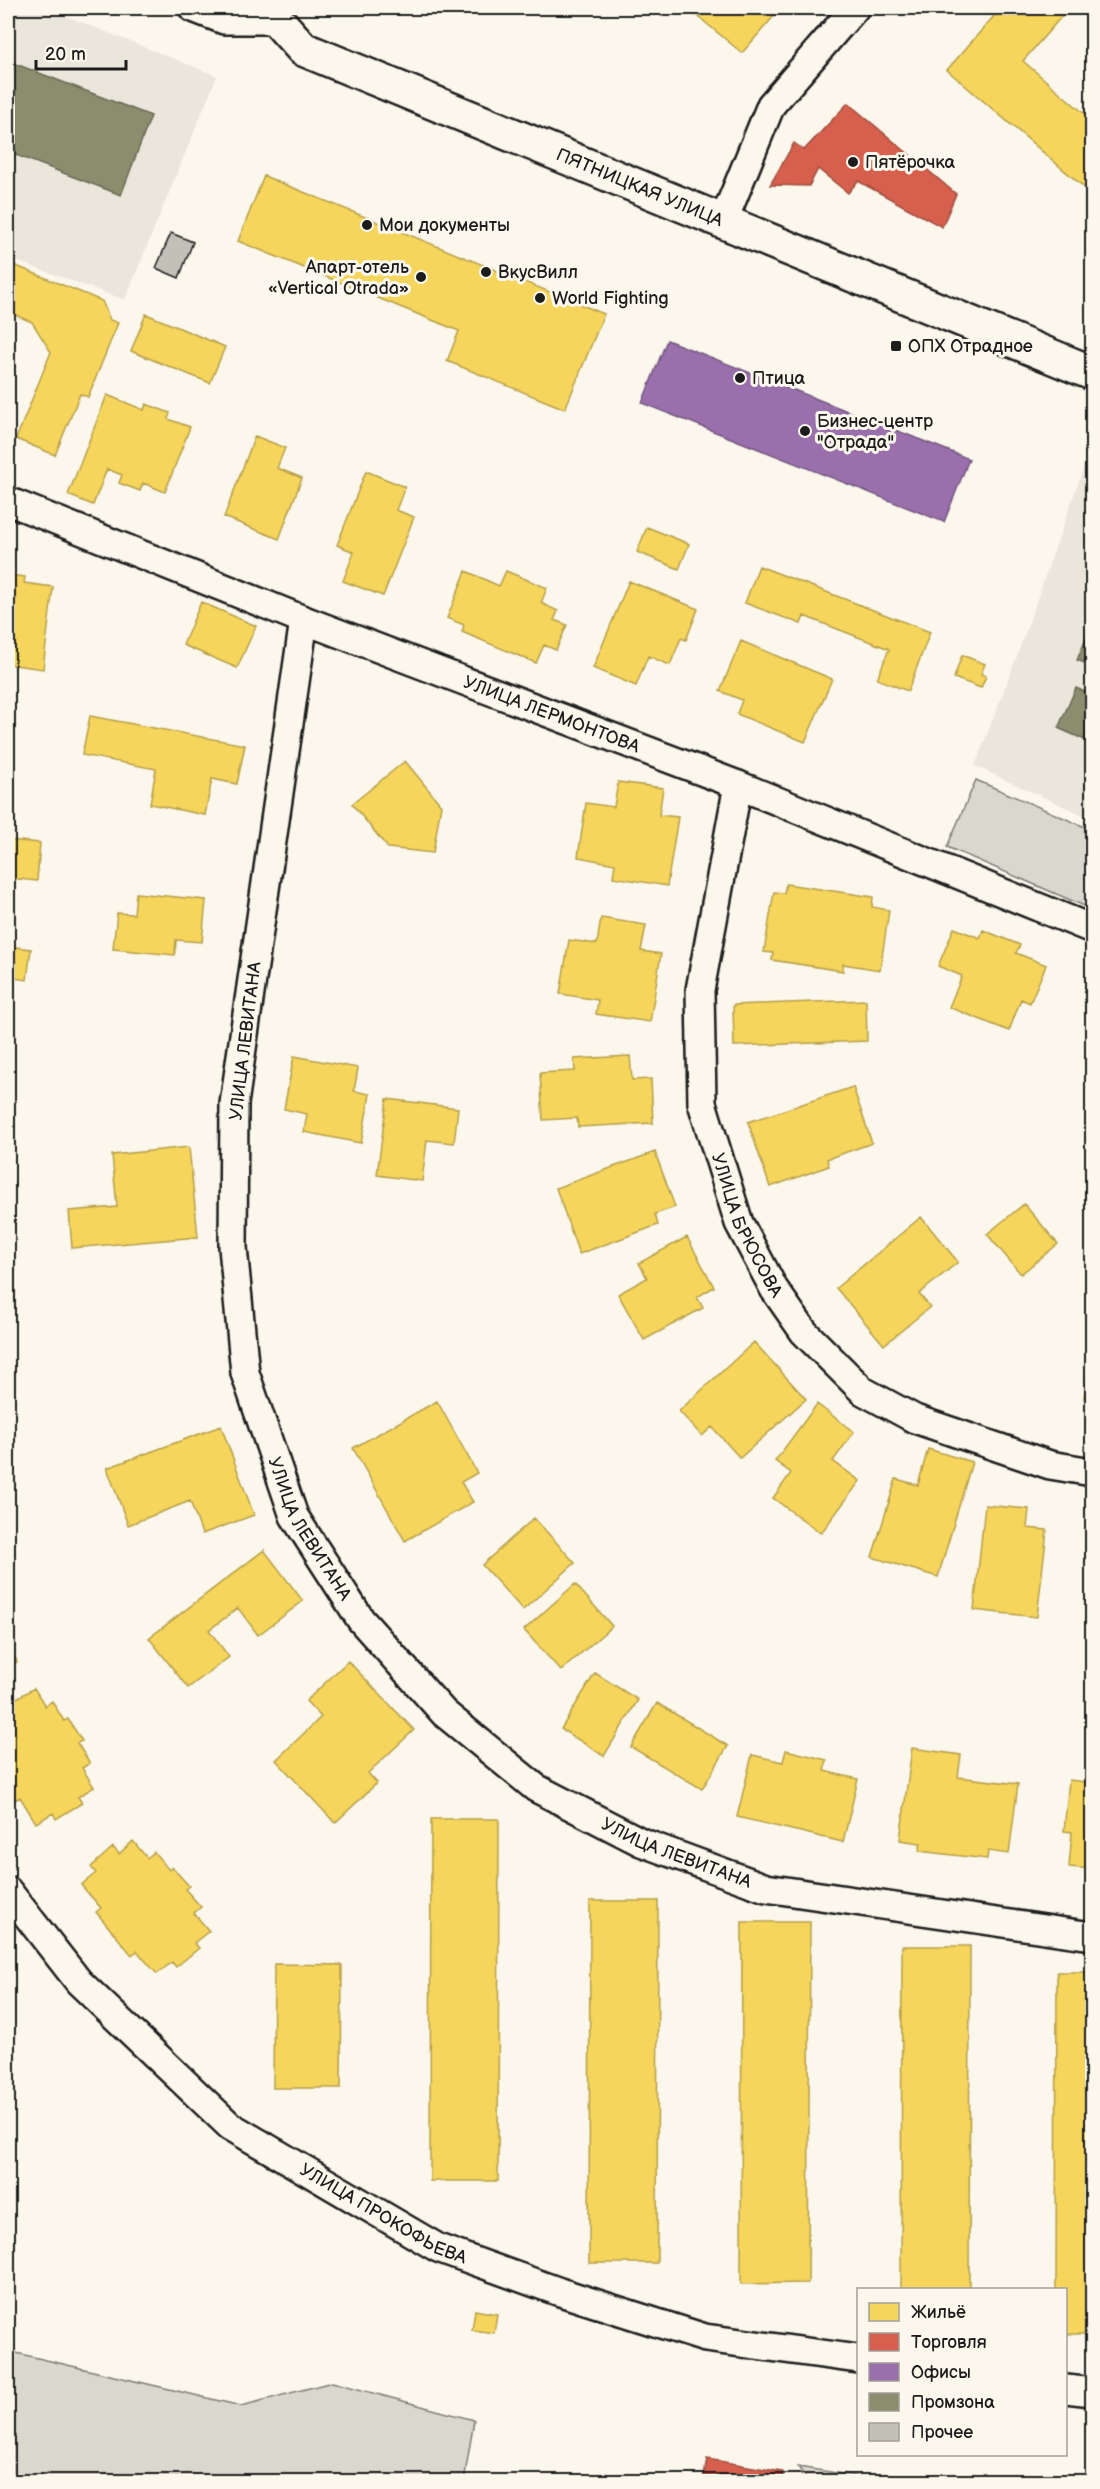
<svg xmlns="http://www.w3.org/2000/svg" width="1100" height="2489" font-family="'Balsamiq Sans',sans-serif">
<rect width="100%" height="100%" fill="#fbf7ec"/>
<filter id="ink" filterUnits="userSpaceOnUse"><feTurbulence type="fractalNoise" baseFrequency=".0167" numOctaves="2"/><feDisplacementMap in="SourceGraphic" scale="12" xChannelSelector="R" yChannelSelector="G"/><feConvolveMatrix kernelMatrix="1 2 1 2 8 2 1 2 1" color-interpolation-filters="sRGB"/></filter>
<g filter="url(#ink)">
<path fill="#eae6dc" d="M 8,8 L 46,8 L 217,76 L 125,300 L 8,258 Z
M 1092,444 L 1092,819 L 975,766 L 1017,656 Z"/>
<path fill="#dad7ce" stroke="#7b7a75" stroke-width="1.5" d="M 976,780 L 1092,830 L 1092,899 L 1089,908 L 947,847 Z
M 8,2351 L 241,2406 L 332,2382 L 474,2420 L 464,2481 L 8,2481 Z
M 798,2467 L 888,2481 L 808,2481 Z"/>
<path fill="#f6d55c" stroke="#b59e49" stroke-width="1.5" d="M 688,8 L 781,8 L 742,53 Z
M 1001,8 L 1069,8 L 1023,61 L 1092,120 L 1092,194 L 947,70 Z
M 264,176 L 604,314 L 565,409 L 447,361 L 459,331 L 238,241 Z
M 14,265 L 102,301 L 110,320 L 118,323 L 88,397 L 80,394 L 55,455 L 16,439 L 51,352 L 32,322 L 8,312 L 8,281 Z
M 146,314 L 225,347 L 210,383 L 131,351 Z
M 107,395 L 144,410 L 146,404 L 170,413 L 168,419 L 190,427 L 165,492 L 143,483 L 140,491 L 119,483 L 122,475 L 107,469 L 93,505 L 68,495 Z
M 255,436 L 285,448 L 277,468 L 302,478 L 279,539 L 224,517 Z
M 366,471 L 405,487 L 396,510 L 414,517 L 383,596 L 343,581 L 354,552 L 337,545 Z
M 647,527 L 689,544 L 679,569 L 637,552 Z
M 759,566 L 930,632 L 908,691 L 877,679 L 889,649 L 804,616 L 801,624 L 745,603 Z
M 466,571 L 499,586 L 506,571 L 547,588 L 541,603 L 558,611 L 554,620 L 567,625 L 556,650 L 544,645 L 536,663 L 462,632 L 464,625 L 447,618 Z
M 8,575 L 25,577 L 24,583 L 53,587 L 43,669 L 8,664 Z
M 629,581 L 698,609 L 686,640 L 681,638 L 670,665 L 648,656 L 636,686 L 593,668 Z
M 201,602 L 256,626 L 237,668 L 183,645 Z
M 741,641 L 832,679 L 805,742 L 737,714 L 742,700 L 720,691 Z
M 962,655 L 985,664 L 981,674 L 986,676 L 981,688 L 954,678 Z
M 90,716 L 245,745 L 237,784 L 212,779 L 205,815 L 150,804 L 156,769 L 82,755 Z
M 405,761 L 441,805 L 433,853 L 388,848 L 352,804 Z
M 618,782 L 663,788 L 659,815 L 678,817 L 667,886 L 613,877 L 615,864 L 578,857 L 586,803 L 614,807 Z
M 8,840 L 40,843 L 37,881 L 8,878 Z
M 786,884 L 873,897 L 872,907 L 889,910 L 880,970 L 843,964 L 843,971 L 772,960 L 773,953 L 764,952 L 774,892 L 784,893 Z
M 136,893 L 206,900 L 202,942 L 176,940 L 175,955 L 113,949 L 117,913 L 134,914 Z
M 601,918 L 646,925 L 641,951 L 661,954 L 650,1022 L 596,1014 L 598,1000 L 560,994 L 569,940 L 597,944 Z
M 954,928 L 980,938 L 983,930 L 1020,945 L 1016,953 L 1046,965 L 1030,1003 L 1021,999 L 1009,1031 L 949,1007 L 962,976 L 938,966 Z
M 8,946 L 31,949 L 27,980 L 8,977 Z
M 866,1000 L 867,1041 L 734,1046 L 733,1005 Z
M 294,1056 L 358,1068 L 354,1091 L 370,1094 L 361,1143 L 304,1132 L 307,1114 L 284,1109 Z
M 630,1056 L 632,1080 L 651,1079 L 653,1123 L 578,1127 L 577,1118 L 543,1120 L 540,1073 L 575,1071 L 574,1059 Z
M 853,1087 L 872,1143 L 827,1159 L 829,1166 L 770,1187 L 748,1122 Z
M 387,1099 L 458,1108 L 454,1143 L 427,1140 L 422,1181 L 377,1175 Z
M 189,1147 L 198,1237 L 72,1248 L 69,1211 L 117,1207 L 112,1155 Z
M 655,1152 L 675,1207 L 655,1214 L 658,1225 L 579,1254 L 556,1188 Z
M 1024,1204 L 1058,1244 L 1021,1274 L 987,1234 Z
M 921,1217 L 958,1262 L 919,1294 L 930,1307 L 884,1345 L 836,1288 Z
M 687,1237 L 714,1287 L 697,1297 L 703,1308 L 644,1340 L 618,1294 L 647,1278 L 639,1263 Z
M 754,1342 L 806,1399 L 740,1458 L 712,1427 L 702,1436 L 679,1411 Z
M 1092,1349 L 1092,1399 L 1084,1398 Z
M 437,1401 L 477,1473 L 461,1482 L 473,1502 L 405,1541 L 353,1448 Z
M 817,1404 L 854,1432 L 833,1461 L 860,1481 L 821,1533 L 773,1498 L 791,1473 L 775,1461 Z
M 221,1426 L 254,1515 L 202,1534 L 190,1501 L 128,1525 L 107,1468 Z
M 928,1449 L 972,1462 L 938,1577 L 872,1557 L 896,1479 L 918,1485 Z
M 985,1505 L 1029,1509 L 1027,1528 L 1047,1530 L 1037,1617 L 974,1610 Z
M 534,1518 L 575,1563 L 523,1610 L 482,1565 Z
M 264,1550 L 303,1601 L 258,1635 L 238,1608 L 209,1630 L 229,1657 L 188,1688 L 149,1638 Z
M 575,1584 L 612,1626 L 561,1671 L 524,1630 Z
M 8,1638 L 17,1662 L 8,1665 Z
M 348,1661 L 414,1730 L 368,1773 L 377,1783 L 335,1823 L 276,1760 L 321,1717 L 306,1701 Z
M 595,1673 L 638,1700 L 604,1756 L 561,1729 Z
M 34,1688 L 45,1706 L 52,1701 L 64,1721 L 68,1719 L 82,1741 L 77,1743 L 90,1763 L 82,1768 L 94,1787 L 78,1797 L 82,1803 L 56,1819 L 53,1813 L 36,1823 L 20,1797 L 15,1800 L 8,1788 L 8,1694 L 13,1691 L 17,1698 Z
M 657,1703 L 728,1746 L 702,1789 L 631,1747 Z
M 912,1748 L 961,1755 L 958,1777 L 1018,1784 L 1009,1854 L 988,1851 L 987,1859 L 919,1851 L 921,1843 L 900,1840 Z
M 786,1750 L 827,1760 L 824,1771 L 858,1779 L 843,1842 L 737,1817 L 752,1755 L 783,1762 Z
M 1069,1780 L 1092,1783 L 1092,1869 L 1069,1867 L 1072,1832 L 1064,1831 Z
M 431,1819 L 499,1819 L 498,2181 L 430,2181 Z
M 133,1841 L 147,1858 L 154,1852 L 169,1870 L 172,1867 L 189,1886 L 185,1889 L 201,1907 L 194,1913 L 209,1931 L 194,1943 L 199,1948 L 176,1967 L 172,1962 L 157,1974 L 137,1951 L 132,1955 L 96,1912 L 101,1908 L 81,1885 L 96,1873 L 91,1867 L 113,1847 L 119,1854 Z
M 590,1901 L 658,1901 L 657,2263 L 589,2263 Z
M 742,1922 L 810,1922 L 808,2283 L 741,2284 Z
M 902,1946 L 970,1946 L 969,2290 L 901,2290 Z
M 274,1964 L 342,1965 L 341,2088 L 273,2088 Z
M 1057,1972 L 1092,1972 L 1092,2334 L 1066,2334 L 1066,2290 L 1056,2290 Z
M 475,2310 L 497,2314 L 494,2333 L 472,2330 Z"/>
<path fill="#d6604d" stroke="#9e4c3e" stroke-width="1.5" d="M 848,103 L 956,194 L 942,227 L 858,181 L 848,193 L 818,169 L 809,186 L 770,185 L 794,143 L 804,150 Z
M 707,2459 L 783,2472 L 781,2482 L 703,2482 Z"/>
<path fill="#9970ab" stroke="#745780" stroke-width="1.5" d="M 667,340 L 969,459 L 944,522 L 642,403 Z"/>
<path fill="#8c8c6e" stroke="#6a6a55" stroke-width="1.5" d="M 8,61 L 151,116 L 121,195 L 8,152 Z
M 1092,625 L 1092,666 L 1077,660 Z
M 1076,688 L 1092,695 L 1092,743 L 1058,728 Z"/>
<path fill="#c3c0b8" stroke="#1c1c1c" stroke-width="1.5" d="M 171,233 L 193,242 L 179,278 L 156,268 Z"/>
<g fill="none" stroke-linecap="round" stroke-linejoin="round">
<g stroke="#1c1c1c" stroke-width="32">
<g id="minor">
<path d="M 193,8 L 224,20 L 277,20"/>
<path d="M 723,222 L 771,105 L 855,8"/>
<path id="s1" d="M 8,501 L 304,620 L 738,785 L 1092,929"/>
<path id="s2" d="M 304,620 L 234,1104 L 233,1247 L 245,1373 L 294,1516 L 361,1620 L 444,1713 L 536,1788 L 641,1842 L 766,1888 L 1092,1936"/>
<path id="s3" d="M 738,785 L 700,990 L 702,1103 L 739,1223 L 774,1289 L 804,1332 L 863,1391 L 915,1419 L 1050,1465 L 1092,1472"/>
<path id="s4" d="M 8,1891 L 79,1982 L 230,2126 L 438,2248 L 560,2292 L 705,2338 L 858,2359"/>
<path d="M 1066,2389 L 1092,2392"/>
</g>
</g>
<g stroke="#1c1c1c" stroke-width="38">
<g id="tertiary">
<path id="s5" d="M 272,8 L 277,20 L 303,49 L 1092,373"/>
</g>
</g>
<use href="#minor" stroke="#fbf7ec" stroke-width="27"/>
<use href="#tertiary" stroke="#fbf7ec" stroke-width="33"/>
</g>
</g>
<g fill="#1c1c1c" stroke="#fbf7ec" stroke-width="2">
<circle cx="853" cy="162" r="6"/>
<circle cx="367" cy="225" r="6"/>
<circle cx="486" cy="272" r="6"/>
<circle cx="421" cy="277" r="6"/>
<circle cx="540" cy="298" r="6"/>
<rect x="890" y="340" width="12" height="12" rx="3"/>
<circle cx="740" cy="378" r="6"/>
<circle cx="805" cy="431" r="6"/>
</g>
<g text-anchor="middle" stroke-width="6" stroke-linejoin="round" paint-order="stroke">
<g font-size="18" fill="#1c1c1c" stroke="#fbf7ec" text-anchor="start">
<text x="865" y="168">Пятёрочка</text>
<text x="379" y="231">Мои документы</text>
<text x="409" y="273" text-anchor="end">Апарт-отель<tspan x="409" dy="21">«Vertical Otrada»</tspan></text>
<text x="498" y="278">ВкусВилл</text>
<text x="552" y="304">World Fighting</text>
<text x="908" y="352">ОПХ Отрадное</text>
<text x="752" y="384">Птица</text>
<text x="817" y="427">Бизнес-центр<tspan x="817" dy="21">"Отрада"</tspan></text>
</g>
<g font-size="18" fill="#1c1c1c" stroke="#fbf7ec">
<text dy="6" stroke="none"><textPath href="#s5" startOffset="416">ПЯТНИЦКАЯ УЛИЦА</textPath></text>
<text dy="6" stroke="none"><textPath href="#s1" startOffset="584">УЛИЦА ЛЕРМОНТОВА</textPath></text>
<text transform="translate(245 1041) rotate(-83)" y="6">УЛИЦА ЛЕВИТАНА</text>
<text dy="6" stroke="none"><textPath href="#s3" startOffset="452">УЛИЦА БРЮСОВА</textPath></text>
<text dy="6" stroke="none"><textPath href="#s2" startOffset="928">УЛИЦА ЛЕВИТАНА</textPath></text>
<text dy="6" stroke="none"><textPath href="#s2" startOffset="1432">УЛИЦА ЛЕВИТАНА</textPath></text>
<text dy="6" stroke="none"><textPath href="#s4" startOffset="501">УЛИЦА ПРОКОФЬЕВА</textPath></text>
</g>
</g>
<rect width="1100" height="2489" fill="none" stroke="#fbf7ec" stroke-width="30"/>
<rect x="15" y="15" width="1070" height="2459" fill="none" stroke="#1c1c1c" stroke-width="2" filter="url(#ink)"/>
<rect x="857" y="2288" width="210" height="168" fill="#fbf7ec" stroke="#a29f99" stroke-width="1.5"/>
<rect x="869" y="2303" width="30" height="18" fill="#f6d55c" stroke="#a29f99" stroke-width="1.5"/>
<text x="911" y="2318" font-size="18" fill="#1c1c1c">Жильё</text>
<rect x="869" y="2333" width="30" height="18" fill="#d6604d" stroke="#a29f99" stroke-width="1.5"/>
<text x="911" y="2348" font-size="18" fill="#1c1c1c">Торговля</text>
<rect x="869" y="2363" width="30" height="18" fill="#9970ab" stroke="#a29f99" stroke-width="1.5"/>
<text x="911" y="2378" font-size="18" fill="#1c1c1c">Офисы</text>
<rect x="869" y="2393" width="30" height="18" fill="#8c8c6e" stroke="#a29f99" stroke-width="1.5"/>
<text x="911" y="2408" font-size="18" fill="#1c1c1c">Промзона</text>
<rect x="869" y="2423" width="30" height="18" fill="#c3c0b8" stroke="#a29f99" stroke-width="1.5"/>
<text x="911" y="2438" font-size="18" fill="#1c1c1c">Прочее</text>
<path d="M36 60v9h90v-9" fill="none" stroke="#1c1c1c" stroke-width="3"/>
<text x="45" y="60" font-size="18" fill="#1c1c1c" stroke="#fbf7ec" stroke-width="4.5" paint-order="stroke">20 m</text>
</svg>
